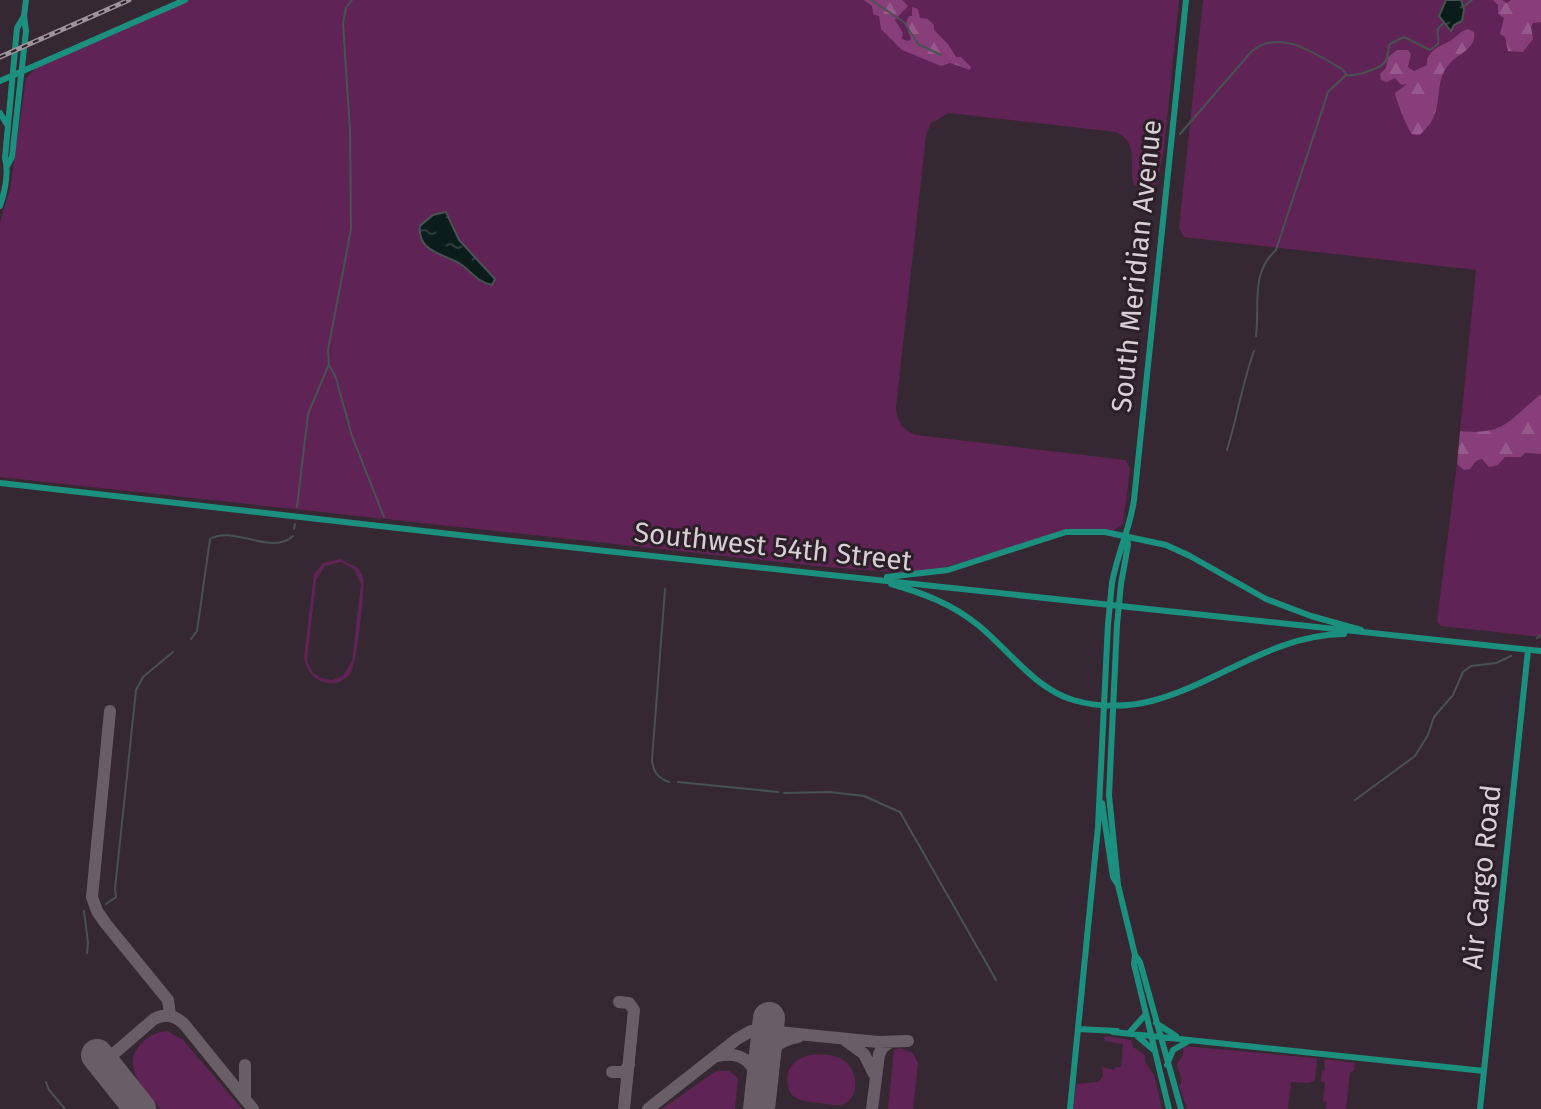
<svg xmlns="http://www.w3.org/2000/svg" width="1541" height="1109" font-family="'Fira Sans',sans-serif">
<defs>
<pattern id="forest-firs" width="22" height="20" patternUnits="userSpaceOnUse" patternTransform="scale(2)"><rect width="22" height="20" fill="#873e79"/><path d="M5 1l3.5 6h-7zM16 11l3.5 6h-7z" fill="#97598b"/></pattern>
<pattern id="water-ripples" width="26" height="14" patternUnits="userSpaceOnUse" patternTransform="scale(2)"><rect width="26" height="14" fill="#0b1d1a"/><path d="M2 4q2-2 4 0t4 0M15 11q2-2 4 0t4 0" fill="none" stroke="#2e3d3a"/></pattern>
</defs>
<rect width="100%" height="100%" fill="#362832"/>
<path fill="#602355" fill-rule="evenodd" d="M 189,0 L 1179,0 L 1164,149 L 1157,183 L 1151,189 L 1142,190 L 1134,185 C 1127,164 1141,144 1116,132 L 949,113 L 931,123 L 926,136 L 896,407 C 896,421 903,430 916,435 L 1126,460 L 1130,469 L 1123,524 L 1113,531 L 1072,529 L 936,570 L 905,573 L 827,567 L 0,477 L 0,222 L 10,189 L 26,79 L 37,67 Z
M 1203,0 L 1541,0 L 1541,394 C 1508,420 1507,435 1460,431 L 1476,270 L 1184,237 L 1179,228 Z
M 1525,453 L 1541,454 L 1541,637 L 1441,626 L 1437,621 L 1457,464 L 1483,459 L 1498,465 L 1505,457 L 1521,457 Z
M 340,559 L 358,568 C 361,573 362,573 363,579 C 365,591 357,665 350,674 C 333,694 306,679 304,657 L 314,574 L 323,563 ZM 341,562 L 354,569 L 361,584 L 352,661 L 343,676 L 332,680 L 321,678 L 313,673 L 307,661 L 316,580 L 325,566 Z
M 167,1031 L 183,1040 L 242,1109 L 161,1109 C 145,1090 118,1065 143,1042 C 150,1035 157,1032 167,1031 Z
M 1105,1036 L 1131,1040 L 1133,1047 L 1145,1055 L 1145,1062 L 1154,1075 L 1162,1109 L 1073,1109 L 1076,1084 L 1098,1082 L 1103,1076 L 1102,1067 L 1114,1070 L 1116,1067 L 1121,1067 L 1123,1044 L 1105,1041 Z
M 1183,1046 L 1315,1058 L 1317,1060 L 1315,1081 L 1308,1083 L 1291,1082 L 1288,1109 L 1187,1109 L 1179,1086 L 1182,1081 L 1177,1064 L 1183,1055 Z
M 900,1048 L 913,1053 L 918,1063 L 913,1109 L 888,1109 L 894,1050 Z
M 811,1055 C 823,1054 838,1054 847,1063 C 859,1074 859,1102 840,1105 C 834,1106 827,1104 821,1103 C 809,1102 800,1102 791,1094 C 782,1075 790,1059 811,1055 Z
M 1324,1059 L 1355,1063 L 1354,1071 L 1350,1072 L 1346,1109 L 1326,1109 L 1327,1102 L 1323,1101 L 1325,1083 L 1321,1081 L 1322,1071 L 1325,1069 Z
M 716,1071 L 729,1071 L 738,1078 L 735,1109 L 662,1109 Z"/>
<path fill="url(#forest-firs)" d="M 864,0 L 902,0 L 908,6 L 895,20 L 903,33 L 902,39 L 908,41 L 911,39 L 906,23 L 909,16 L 912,16 L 912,7 L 918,9 L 920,18 L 928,19 L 934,25 L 934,30 L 948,44 L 956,57 L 961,57 L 971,67 L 970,70 L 950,63 L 941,66 L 902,50 L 881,29 L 879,16 L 873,14 L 872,6 Z
M 1493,0 L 1502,0 L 1507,3 L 1511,0 L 1541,0 L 1541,22 L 1533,23 L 1531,27 L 1533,39 L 1523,52 L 1508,51 L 1505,37 L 1500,34 L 1504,18 L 1498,14 L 1498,5 Z
M 1468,29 L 1474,32 C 1477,51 1453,54 1445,70 C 1436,85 1441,105 1432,120 C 1430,125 1424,130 1420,135 C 1417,135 1414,135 1412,134 C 1409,132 1395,98 1395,93 L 1407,84 L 1401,85 L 1395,78 L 1387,82 L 1381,80 L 1380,74 L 1386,68 L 1388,57 L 1397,50 L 1408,50 L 1411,54 L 1408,67 L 1414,71 L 1427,65 L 1427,59 C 1434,47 1439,47 1450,41 C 1457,37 1458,32 1468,29 Z
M 1541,394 L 1541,454 L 1525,453 L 1521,457 L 1505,457 L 1498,465 L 1489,467 L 1482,459 L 1476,461 L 1470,469 L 1464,470 L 1457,464 L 1460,431 C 1507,435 1508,420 1541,394 Z"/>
<path fill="url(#water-ripples)" stroke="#485252" stroke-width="2" d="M 1446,0 L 1461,0 L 1464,10 L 1462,21 L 1454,25 L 1451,31 L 1439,16 Z
M 446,212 L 459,240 L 495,279 L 492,285 C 475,281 472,271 459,263 C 443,254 417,251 420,226 L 433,215 Z"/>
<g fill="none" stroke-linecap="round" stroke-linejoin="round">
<path stroke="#485252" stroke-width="2" d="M 871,0 L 904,22 L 918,44 L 941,55
M 1463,7 L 1472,0
M 1180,134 L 1252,51 C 1281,28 1315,54 1342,69 L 1346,74
M 1256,336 C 1260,305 1250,273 1276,250 L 1328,92 L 1346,75 C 1354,77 1379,69 1384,63 C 1389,58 1387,50 1390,44 L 1404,37 L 1430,50 L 1438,44 C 1440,35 1433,30 1443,24
M 329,365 L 336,378 L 352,436 L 384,517
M 1227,450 C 1237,418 1242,384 1254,351
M 297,507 L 308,414 L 329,364 L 328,350 L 351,229 L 350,130 L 343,23 L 346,8 L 352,0
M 294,529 L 295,524
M 665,589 L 652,760 C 653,772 658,778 669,782
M 1537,638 L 1541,635
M 191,639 L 197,631 L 210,539 C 233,525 272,556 293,536
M 678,782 L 778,792
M 784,793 L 830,792 L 864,796 L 900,812 L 996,980
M 1355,800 L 1415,756 L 1428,735 L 1434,717 L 1453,695 L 1463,672 L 1471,666 L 1496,663 L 1511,656
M 106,904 L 116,897 L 115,889 L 136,690 L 143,677 L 173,652
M 84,911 L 88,943 L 87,953
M 46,1082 L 49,1090 L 65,1109"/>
<path stroke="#6a5e66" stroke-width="12" d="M 110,711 L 92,897 L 97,911 L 106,924 L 168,1000 L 170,1015
M 619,1002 L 629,1003 L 634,1010 L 624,1109
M 846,1041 L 864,1054 L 874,1074
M 718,1056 C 744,1050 757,1066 761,1090
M 103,1063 L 154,1019 C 165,1013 175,1015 184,1024 L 253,1109
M 763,1071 C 768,1051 778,1040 798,1037
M 612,1072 L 624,1072 L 629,1065
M 245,1098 L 245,1065
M 648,1109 L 737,1039 L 751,1031 L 768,1031 L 878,1042 L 908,1041
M 872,1109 L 879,1054 L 883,1047 L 890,1042"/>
<path stroke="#6a5e66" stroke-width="32" d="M 97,1055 L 140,1109
M 759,1109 L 769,1018"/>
<path stroke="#1b907f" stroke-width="6" d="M 0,81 L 185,0
M 0,113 L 8,126
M 7,166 L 12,157 L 26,31 L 24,16 L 26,0
M 0,206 C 5,191 9,173 5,158 L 17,28 L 24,16
M 0,483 L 503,540 L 1541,651
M 887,577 L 948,570 L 1066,532 L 1105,532 L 1166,545 L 1190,556 L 1266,599 L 1311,616 L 1361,630
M 1112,583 C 1117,554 1130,529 1134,500 L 1186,0
M 891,584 C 923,593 952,604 978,625 C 1009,650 1034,688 1073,700 C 1177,730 1243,635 1344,634
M 1121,584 L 1128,545 L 1127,536
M 1117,625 L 1109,795 L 1118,885
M 1102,803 L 1113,877 L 1118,885 L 1135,955 L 1134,964 L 1169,1109
M 1135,955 L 1140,962 L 1181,1109
M 1156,1023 L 1176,1036
M 1078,1029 L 1117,1031
M 1113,1032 L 1484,1071
M 1130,1032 L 1146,1014
M 1137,1036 L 1155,1051
M 1167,1065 L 1173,1050 L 1187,1042
M 1070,1109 L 1098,827 L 1108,624
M 1480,1109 L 1528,650"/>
<g stroke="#9e949b" stroke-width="5">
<path id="rail" d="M 0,57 L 129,0"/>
</g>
<use href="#rail" stroke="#2b1f28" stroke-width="2" stroke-dasharray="6" stroke-linecap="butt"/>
<path stroke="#1b907f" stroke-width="6" d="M 1108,624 L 1112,583
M 1117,625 L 1121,584"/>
</g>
<g text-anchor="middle" stroke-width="6" stroke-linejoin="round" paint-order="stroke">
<g font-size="28" fill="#d8cfd5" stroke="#2b1f28">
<text transform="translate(1136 266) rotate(-84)" y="10">South Meridian Avenue</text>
<text transform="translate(773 546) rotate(6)" y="10">Southwest 54th Street</text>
<text transform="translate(1481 877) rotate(-84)" y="10">Air Cargo Road</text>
</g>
</g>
</svg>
